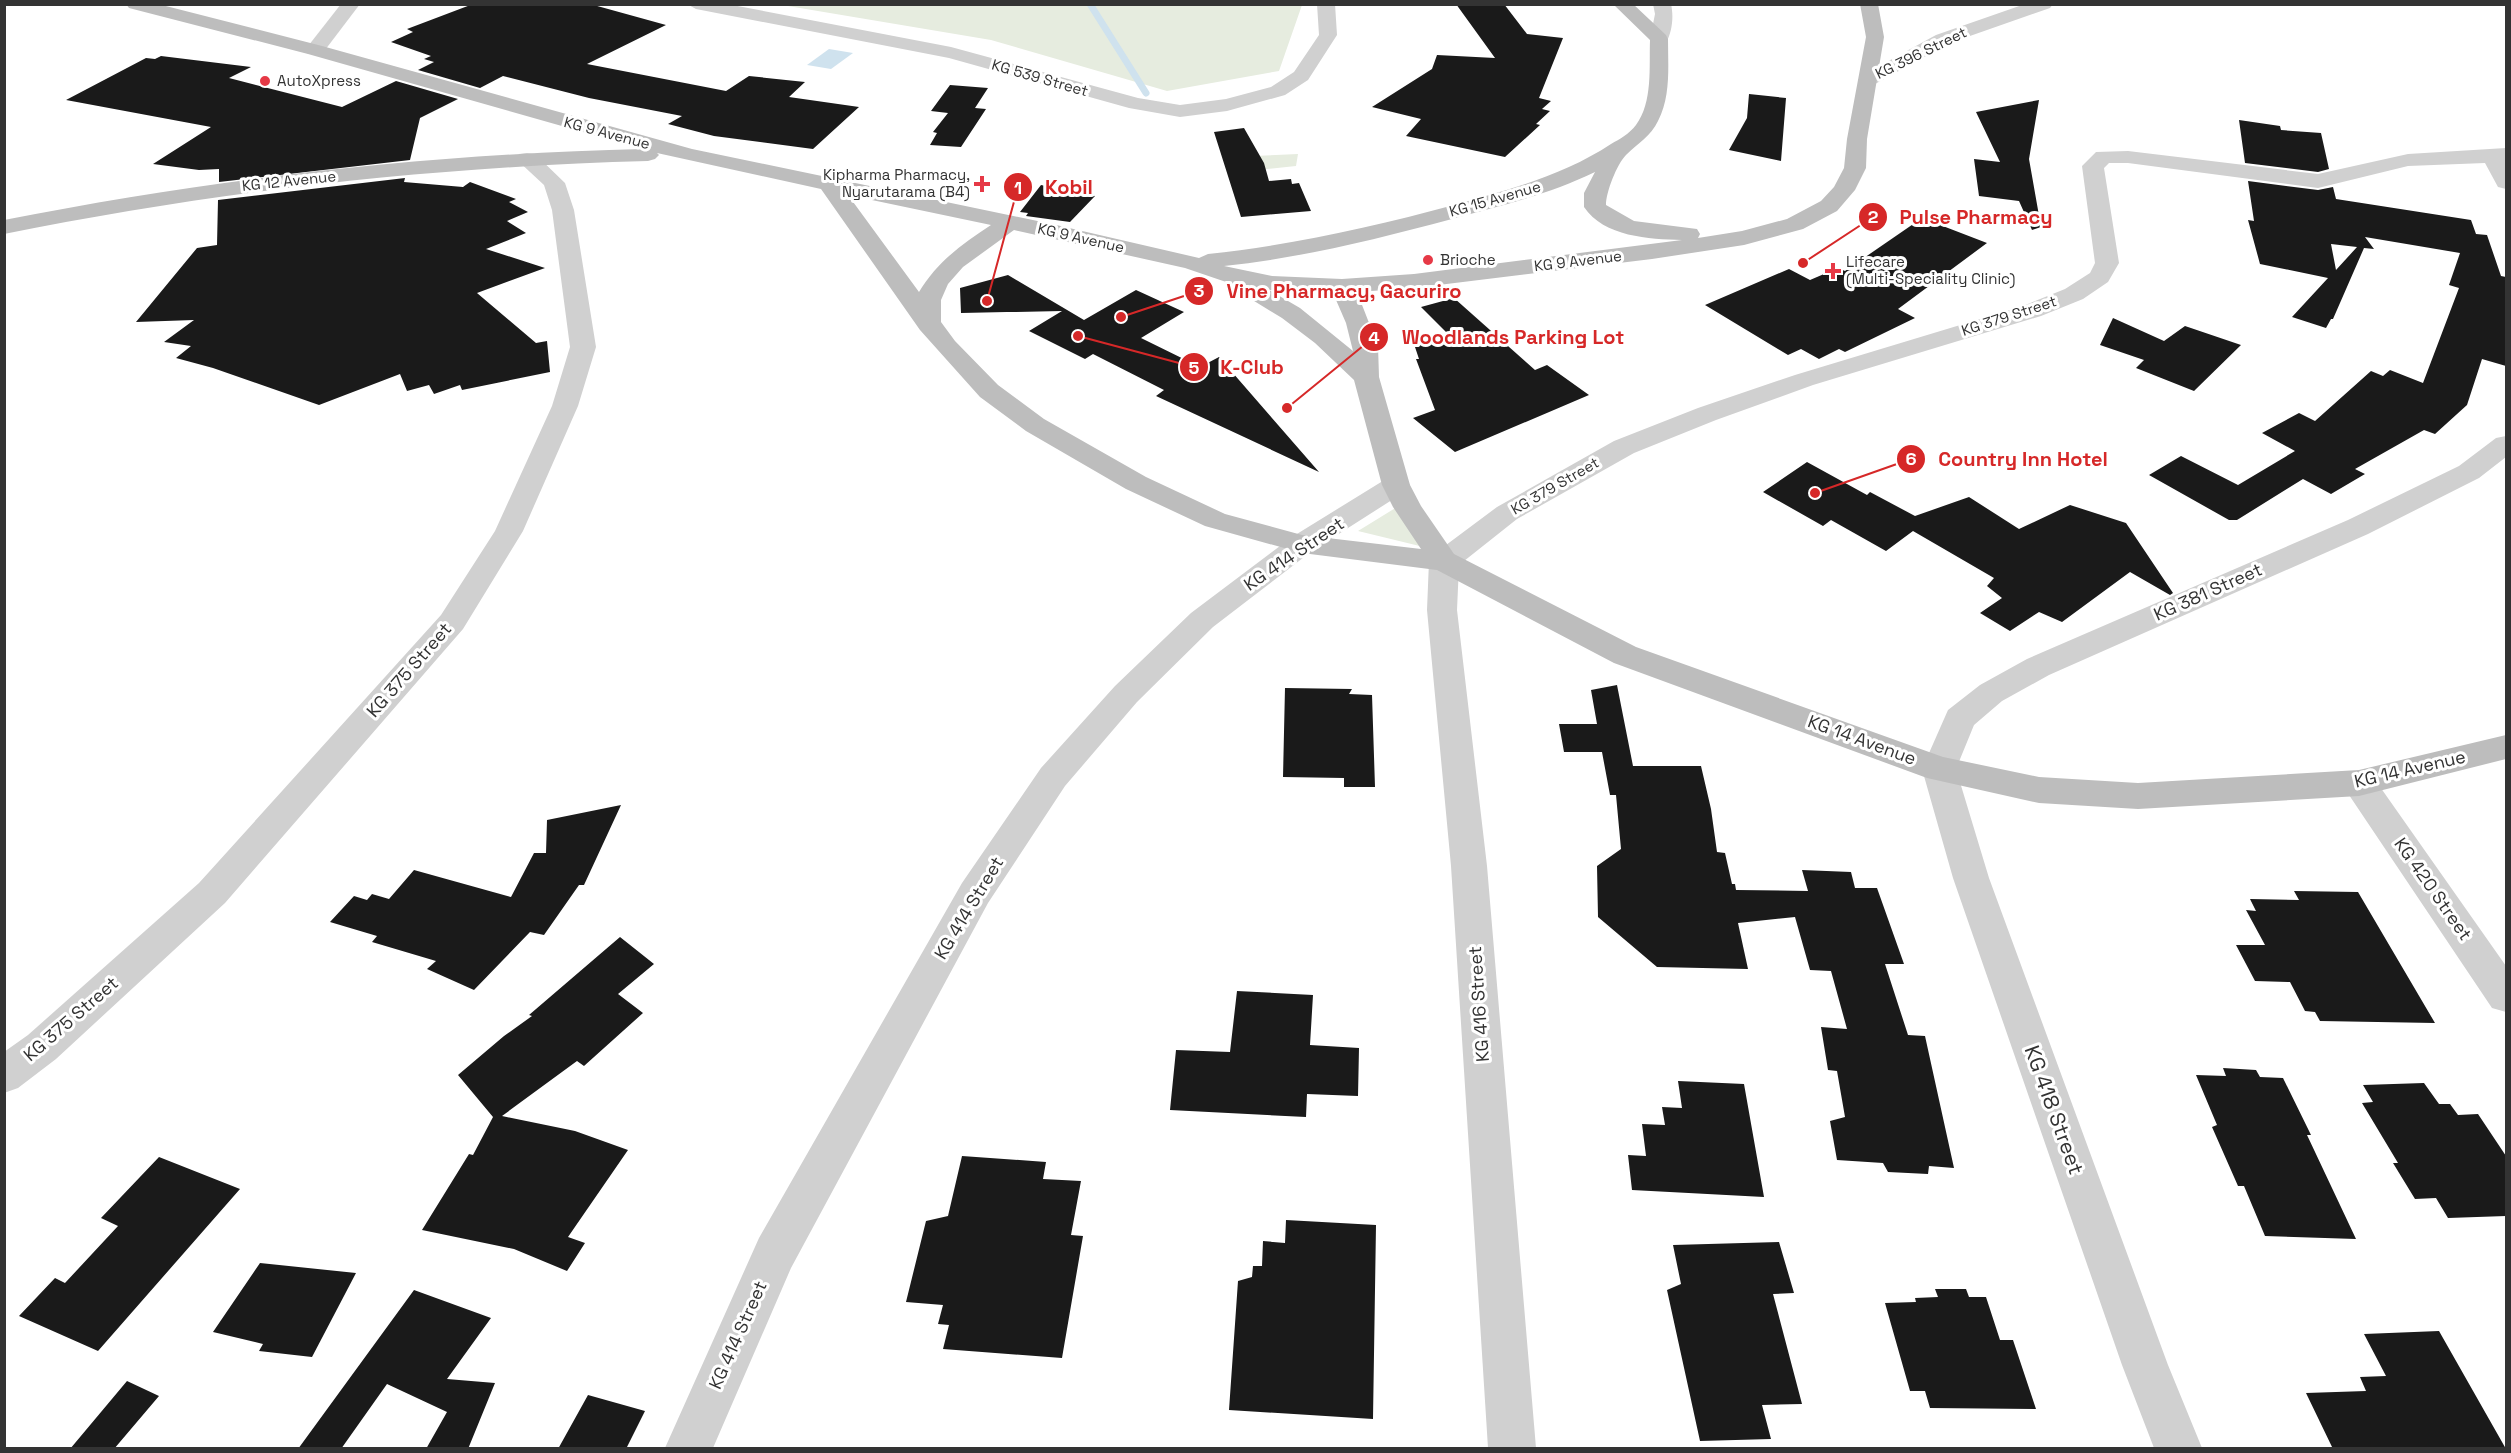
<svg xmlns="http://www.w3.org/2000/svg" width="2511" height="1453" font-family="'Space Grotesk',sans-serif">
<rect width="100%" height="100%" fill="#fff"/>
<path fill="#e6ecdf" d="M 782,5 L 1302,5 L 1279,71 L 1167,91 L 991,40 Z
M 1298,154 L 1296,166 L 1258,170 L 1253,156 Z
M 1397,507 L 1432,549 L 1358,531 Z"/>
<path fill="#cfe2ee" d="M 829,49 L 853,53 L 831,69 L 807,65 Z"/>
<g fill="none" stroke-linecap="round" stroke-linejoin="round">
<path stroke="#cfe2ee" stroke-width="7" d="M 1090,4 L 1146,93"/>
</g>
<path fill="#1a1a1a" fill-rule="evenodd" d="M 473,4 L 590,4 L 666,25 L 587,64 L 726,91 L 749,76 L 805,82 L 789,97 L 859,107 L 813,149 L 714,136 L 668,124 L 682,116 L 589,98 L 503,76 L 480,88 L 418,70 L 434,62 L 424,59 L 431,56 L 391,42 L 413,32 L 407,29 Z
M 1456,4 L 1504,4 L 1527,34 L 1563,38 L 1539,98 L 1551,101 L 1542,109 L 1550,111 L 1536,124 L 1540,125 L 1505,157 L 1406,136 L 1421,119 L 1372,107 L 1432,69 L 1437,55 L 1495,58 Z
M 161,56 L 251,67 L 229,78 L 342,107 L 396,81 L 458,99 L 420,118 L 410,160 L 219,182 L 219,169 L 199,170 L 153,164 L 211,127 L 66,100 L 146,58 L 155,59 Z
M 950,85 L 988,88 L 975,108 L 986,109 L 961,147 L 930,145 L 937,133 L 933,132 L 948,113 L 931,111 Z
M 1749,94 L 1786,98 L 1781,161 L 1729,150 L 1747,118 Z
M 2039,100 L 2029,159 L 2041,227 L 2032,230 L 2019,201 L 1979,196 L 1974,159 L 2000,162 L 1976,112 Z
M 2239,120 L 2280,126 L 2281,130 L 2321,133 L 2329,169 L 2318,172 L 2245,163 Z
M 1244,128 L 1264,163 L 1269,181 L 1291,179 L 1292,184 L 1299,183 L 1311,211 L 1241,217 L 1214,132 Z
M 405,178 L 404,182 L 463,187 L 470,182 L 516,199 L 509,202 L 528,212 L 507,221 L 526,233 L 486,249 L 545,268 L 477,293 L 536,343 L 547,341 L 550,372 L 462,390 L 460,385 L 434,394 L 429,385 L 407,391 L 400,374 L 319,405 L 213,368 L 176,358 L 191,346 L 164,342 L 194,320 L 136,322 L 197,248 L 217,245 L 218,200 Z
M 2248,181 L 2318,190 L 2333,187 L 2336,199 L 2471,220 L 2476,234 L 2487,235 L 2501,276 L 2506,277 L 2506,366 L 2482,359 L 2467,405 L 2435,434 L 2424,430 L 2355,469 L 2365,474 L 2331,494 L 2303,479 L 2237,520 L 2229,520 L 2149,475 L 2181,456 L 2238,485 L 2295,451 L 2262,433 L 2299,413 L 2315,421 L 2371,371 L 2383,376 L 2390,370 L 2423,383 L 2459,288 L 2449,285 L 2460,253 L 2365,237 L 2374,249 L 2364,248 L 2333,319 L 2331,319 L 2326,328 L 2292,317 L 2328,278 L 2260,264 L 2248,220 L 2254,221 ZM 2331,244 L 2357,247 L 2336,270 Z
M 1041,185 L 1095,196 L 1070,222 L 1026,216 L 1028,213 L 1020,212 Z
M 1922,218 L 1987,243 L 1898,309 L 1915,318 L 1845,352 L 1839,349 L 1819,359 L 1801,349 L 1788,355 L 1705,305 L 1789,269 L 1810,280 L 1838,268 L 1845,271 Z
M 1008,275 L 1084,320 L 1136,290 L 1184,312 L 1141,338 L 1200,367 L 1219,357 L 1319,472 L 1156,396 L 1164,390 L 1093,354 L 1085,359 L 1029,331 L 1062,311 L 961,313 L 960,288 Z
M 1454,298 L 1535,370 L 1547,365 L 1589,395 L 1455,452 L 1413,418 L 1435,410 L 1416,359 L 1419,359 L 1413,341 L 1453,339 L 1421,307 Z
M 2113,318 L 2164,341 L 2185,326 L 2241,345 L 2194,391 L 2136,368 L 2144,360 L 2100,345 Z
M 1807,462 L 1867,495 L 1870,492 L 1915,516 L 1969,497 L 2019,529 L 2070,505 L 2126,523 L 2173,593 L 2170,595 L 2130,572 L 2062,622 L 2039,612 L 2010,631 L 1980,613 L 2002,598 L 1987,586 L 1994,578 L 1913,531 L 1886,551 L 1831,520 L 1823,526 L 1763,492 Z
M 1617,685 L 1633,766 L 1701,766 L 1711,809 L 1717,852 L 1725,853 L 1732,884 L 1735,884 L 1736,890 L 1808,891 L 1802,870 L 1851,872 L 1855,888 L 1877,888 L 1904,964 L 1885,964 L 1908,1035 L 1925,1036 L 1954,1168 L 1929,1166 L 1928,1174 L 1888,1172 L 1883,1163 L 1837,1160 L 1830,1121 L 1845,1117 L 1837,1071 L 1828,1070 L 1821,1027 L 1847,1029 L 1831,971 L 1810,970 L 1795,917 L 1738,923 L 1748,969 L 1657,967 L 1598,917 L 1597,866 L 1621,849 L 1616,795 L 1610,795 L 1602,752 L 1564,752 L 1559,724 L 1597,724 L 1591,690 Z
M 1285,688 L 1352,689 L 1349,694 L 1372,695 L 1375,787 L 1344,787 L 1344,778 L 1283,777 Z
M 621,805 L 584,885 L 579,885 L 544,935 L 530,932 L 474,990 L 427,969 L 436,961 L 372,942 L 377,936 L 330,922 L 354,896 L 367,900 L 372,894 L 389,899 L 414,870 L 511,897 L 534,853 L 546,853 L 547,820 Z
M 2294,891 L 2358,892 L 2435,1023 L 2320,1021 L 2315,1012 L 2305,1011 L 2290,982 L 2255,981 L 2236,945 L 2265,945 L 2246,910 L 2256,911 L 2250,899 L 2299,900 Z
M 620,937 L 654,964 L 618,994 L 643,1013 L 584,1066 L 577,1061 L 502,1116 L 575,1131 L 628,1150 L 568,1237 L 585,1243 L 567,1271 L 514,1249 L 422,1230 L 469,1154 L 473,1155 L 493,1117 L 458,1075 L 504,1036 L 532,1016 L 529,1015 Z
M 1237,991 L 1313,995 L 1310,1045 L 1359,1048 L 1358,1096 L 1307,1094 L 1306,1117 L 1170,1110 L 1176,1050 L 1230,1052 Z
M 2223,1068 L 2256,1070 L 2260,1077 L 2283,1078 L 2311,1135 L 2307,1135 L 2356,1239 L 2265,1236 L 2244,1186 L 2238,1186 L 2212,1127 L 2217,1125 L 2196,1075 L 2226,1076 Z
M 1678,1081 L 1744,1084 L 1764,1197 L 1632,1190 L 1628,1155 L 1646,1156 L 1642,1124 L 1665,1125 L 1662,1107 L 1682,1108 Z
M 2424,1083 L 2439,1104 L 2450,1104 L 2458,1115 L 2478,1114 L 2506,1156 L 2506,1216 L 2448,1218 L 2436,1198 L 2415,1199 L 2393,1163 L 2398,1163 L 2362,1103 L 2373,1102 L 2363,1085 Z
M 962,1156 L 1046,1162 L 1043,1179 L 1081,1181 L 1071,1235 L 1083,1236 L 1062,1358 L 943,1349 L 949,1325 L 938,1324 L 943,1305 L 906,1302 L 926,1221 L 948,1216 Z
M 159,1157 L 240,1189 L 98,1351 L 19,1316 L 55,1278 L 65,1283 L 118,1226 L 101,1218 Z
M 1286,1220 L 1376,1225 L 1373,1419 L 1229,1410 L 1238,1281 L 1252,1277 L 1253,1266 L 1262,1266 L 1263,1241 L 1285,1243 Z
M 1779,1242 L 1794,1293 L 1773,1294 L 1802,1404 L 1762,1405 L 1771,1439 L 1700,1441 L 1667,1290 L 1681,1284 L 1673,1245 Z
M 260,1263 L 356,1273 L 312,1357 L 259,1351 L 263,1344 L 213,1332 Z
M 1935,1289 L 1966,1289 L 1969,1297 L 1986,1297 L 2000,1340 L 2013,1340 L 2036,1409 L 1930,1408 L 1925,1391 L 1910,1391 L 1885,1303 L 1916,1302 L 1915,1298 L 1938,1297 Z
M 414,1290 L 491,1318 L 447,1379 L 495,1383 L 468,1449 L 426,1449 L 447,1412 L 387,1384 L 341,1449 L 298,1449 Z
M 2439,1331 L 2506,1449 L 2333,1449 L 2306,1393 L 2366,1391 L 2360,1377 L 2386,1376 L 2364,1334 Z
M 127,1381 L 159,1396 L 114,1449 L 70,1449 Z
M 588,1395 L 645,1411 L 626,1449 L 558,1449 Z"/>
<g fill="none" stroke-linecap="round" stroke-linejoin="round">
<path fill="#d0d0d0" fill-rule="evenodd" d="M 687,4 L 727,4 L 951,47 L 1138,98 L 1180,105 L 1226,99 L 1271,87 L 1294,72 L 1319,35 L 1317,4 L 1335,4 L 1337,35 L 1308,80 L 1285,95 L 1227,111 L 1180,117 L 1129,108 L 949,58 L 696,9 Z
M 1653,4 L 1671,4 C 1674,17 1672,32 1666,43 L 1652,43 L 1650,39 L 1655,14 Z
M 2025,4 L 2053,4 L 2050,8 L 1950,43 L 1875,84 L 1861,84 L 1858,80 L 1861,76 L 1936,35 Z
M 2506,148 L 2506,189 L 2498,187 L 2485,163 L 2408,166 L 2318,188 L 2128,163 L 2109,163 L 2104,168 L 2119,263 L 2108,282 L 2083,299 L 2041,316 L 1813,385 L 1716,420 L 1634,453 L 1517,519 L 1459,565 L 1457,610 L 1487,866 L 1536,1448 L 1488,1448 L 1451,866 L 1427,610 L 1429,561 L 1434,554 L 1497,507 L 1614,441 L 1698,408 L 1795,375 L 2023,306 L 2065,289 L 2090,273 L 2095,263 L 2082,166 L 2096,152 L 2128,151 L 2318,174 L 2408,154 Z
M 527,153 L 535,154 L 565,183 L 574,210 L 596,347 L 578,406 L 523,531 L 463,629 L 225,903 L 56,1059 L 18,1088 L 4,1093 L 4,1052 L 28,1035 L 199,883 L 441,615 L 495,531 L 552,406 L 570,347 L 552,210 L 544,185 L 516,159 L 519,154 Z
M 2506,436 L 2506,457 L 2479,478 L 2368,534 L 2049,675 L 2002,701 L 1974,725 L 1956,769 L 1989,878 L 2168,1365 L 2202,1448 L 2154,1448 L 2122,1365 L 1953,878 L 1922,769 L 1948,710 L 1980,685 L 2027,659 L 2348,520 L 2459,466 L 2496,438 Z
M 1396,476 L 1406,479 L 1410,485 L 1406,491 L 1312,551 L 1213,627 L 1137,702 L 1065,786 L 988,903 L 791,1268 L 713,1448 L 665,1448 L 759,1238 L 962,883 L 1041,768 L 1115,686 L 1191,613 L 1292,537 L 1386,479 Z
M 2359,770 L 2371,774 L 2506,966 L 2506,1012 L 2492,1008 L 2347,792 L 2342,783 L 2347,774 Z"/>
<path fill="#d0d0d0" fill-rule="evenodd" d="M 341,4 L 360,4 L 322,54 L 308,54 L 305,50 Z"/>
<path fill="#bdbdbd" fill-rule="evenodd" d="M 126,4 L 158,4 L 322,46 L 692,149 L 1052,224 L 1199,258 L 1208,254 C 1292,245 1373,227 1454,205 C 1509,190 1564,175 1611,144 C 1620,139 1629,134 1636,125 C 1653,102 1649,67 1650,40 L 1613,4 L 1633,4 L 1666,35 L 1668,39 C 1668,66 1671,96 1658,121 C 1651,136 1638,143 1626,155 C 1617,164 1606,192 1606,205 L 1634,221 L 1697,229 L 1700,234 L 1698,238 L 1742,231 L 1787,219 L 1821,201 L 1834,187 L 1844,168 L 1847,139 L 1866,37 L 1860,4 L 1878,4 L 1884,37 L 1867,139 L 1866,168 L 1855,190 L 1837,211 L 1803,229 L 1744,245 L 1652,259 L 1414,288 L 1357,292 L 1378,346 L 1379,377 L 1410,485 L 1421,506 L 1454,554 L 1636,647 L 1943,757 L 2039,777 L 2138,783 L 2359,770 L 2506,735 L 2506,759 L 2359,796 L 2138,809 L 2039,803 L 1927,778 L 1614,663 L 1437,570 L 1302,553 L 1205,526 L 1126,489 L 1026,431 L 980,397 L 920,330 L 821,189 L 657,153 L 659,155 L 655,159 L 648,161 C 430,167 219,191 4,234 L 4,220 C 216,178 428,154 643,149 L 308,54 L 129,8 ZM 1595,172 L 1584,193 L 1584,207 C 1604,237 1649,239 1682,240 L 1414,274 L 1342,279 L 1272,276 L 1224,266 C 1301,258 1377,239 1452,219 C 1500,206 1550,194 1595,172 ZM 848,195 L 991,225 C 962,244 937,262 919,292 ZM 1014,230 L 1185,268 L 1229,283 L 1233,288 L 1282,318 L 1315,343 L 1354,380 L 1382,485 L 1393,507 L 1421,549 L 1302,535 L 1225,514 L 1146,477 L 1044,419 L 998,385 L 955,341 L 941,322 L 941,300 L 948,284 L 963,267 ZM 1269,290 L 1333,293 L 1346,323 L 1353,351 L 1300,308 Z"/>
</g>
<g fill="#e63946" stroke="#fff" stroke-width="2">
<circle cx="265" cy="81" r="6"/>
<path d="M979 175h6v6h6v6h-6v6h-6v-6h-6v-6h6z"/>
<circle cx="1428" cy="260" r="6"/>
<path d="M1830 262h6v6h6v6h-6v6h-6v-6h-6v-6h6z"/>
</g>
<g text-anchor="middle" stroke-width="6" stroke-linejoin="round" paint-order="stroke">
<g font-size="15" fill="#333" stroke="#fff">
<text transform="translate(1921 53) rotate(-26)" y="5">KG 396 Street</text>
<text transform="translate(1040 78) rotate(16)" y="5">KG 539 Street</text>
<text transform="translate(607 133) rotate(15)" y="5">KG 9 Avenue</text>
<text transform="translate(289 181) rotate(-6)" y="5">KG 12 Avenue</text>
<text transform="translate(1495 199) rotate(-16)" y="5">KG 15 Avenue</text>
<text transform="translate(1081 238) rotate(13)" y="5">KG 9 Avenue</text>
<text transform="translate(1578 261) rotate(-7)" y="5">KG 9 Avenue</text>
<text transform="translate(2009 316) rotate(-18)" y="5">KG 379 Street</text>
<text transform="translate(1555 486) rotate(-30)" y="5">KG 379 Street</text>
</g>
<g font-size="15" fill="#333" stroke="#fff" text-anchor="start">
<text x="277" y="86">AutoXpress</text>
<text x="970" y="180" text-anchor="end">Kipharma Pharmacy,<tspan x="970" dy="17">Nyarutarama (B4)</tspan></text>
<text x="1440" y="265">Brioche</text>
<text x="1846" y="267">Lifecare<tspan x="1846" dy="17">(Multi-Speciality Clinic)</tspan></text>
</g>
<g font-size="18" fill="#333" stroke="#fff">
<text transform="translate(1294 554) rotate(-34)" y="6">KG 414 Street</text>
<text transform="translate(2208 592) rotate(-24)" y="6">KG 381 Street</text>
<text transform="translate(409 670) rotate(-49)" y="6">KG 375 Street</text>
<text transform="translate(1862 740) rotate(20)" y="6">KG 14 Avenue</text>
<text transform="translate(2410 769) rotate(-13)" y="6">KG 14 Avenue</text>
<text transform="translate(2433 889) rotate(55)" y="6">KG 420 Street</text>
<text transform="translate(969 908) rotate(-59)" y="6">KG 414 Street</text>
<text transform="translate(1479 1004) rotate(-94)" y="6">KG 416 Street</text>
<text transform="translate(71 1019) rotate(-41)" y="6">KG 375 Street</text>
<text transform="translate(738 1335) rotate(-66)" y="6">KG 414 Street</text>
</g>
<g font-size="21" fill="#333" stroke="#fff">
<text transform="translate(2054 1110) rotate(70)" y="7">KG 418 Street</text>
</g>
</g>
<path fill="none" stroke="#d62828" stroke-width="2" d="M987 301L1018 187M1803 263L1873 217M1121 317L1199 291M1287 408L1374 337M1078 336L1194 367M1815 493L1911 459"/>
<g fill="#d62828" stroke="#fff" stroke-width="2">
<circle cx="987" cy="301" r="6"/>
<circle cx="1803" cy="263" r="6"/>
<circle cx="1121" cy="317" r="6"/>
<circle cx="1287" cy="408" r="6"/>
<circle cx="1078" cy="336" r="6"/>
<circle cx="1815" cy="493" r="6"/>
<circle cx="1018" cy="187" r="15"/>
<circle cx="1873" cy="217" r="15"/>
<circle cx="1199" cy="291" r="15"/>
<circle cx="1374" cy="337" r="15"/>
<circle cx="1194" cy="367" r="15"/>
<circle cx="1911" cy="459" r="15"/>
</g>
<g font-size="18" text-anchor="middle" font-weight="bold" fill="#fff">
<text x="1018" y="194">1</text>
<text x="1873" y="223">2</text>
<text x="1199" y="297">3</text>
<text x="1374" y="344">4</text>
<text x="1194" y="374">5</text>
<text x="1911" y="465">6</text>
</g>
<g font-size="20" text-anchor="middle" font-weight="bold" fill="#d62828" stroke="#fff" stroke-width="6" stroke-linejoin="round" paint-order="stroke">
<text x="1069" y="194">Kobil</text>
<text x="1976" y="224">Pulse Pharmacy</text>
<text x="1344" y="298">Vine Pharmacy, Gacuriro</text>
<text x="1513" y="344">Woodlands Parking Lot</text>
<text x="1252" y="374">K-Club</text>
<text x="2023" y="466">Country Inn Hotel</text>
</g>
<rect width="2511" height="1453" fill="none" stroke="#333333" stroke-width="12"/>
</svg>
